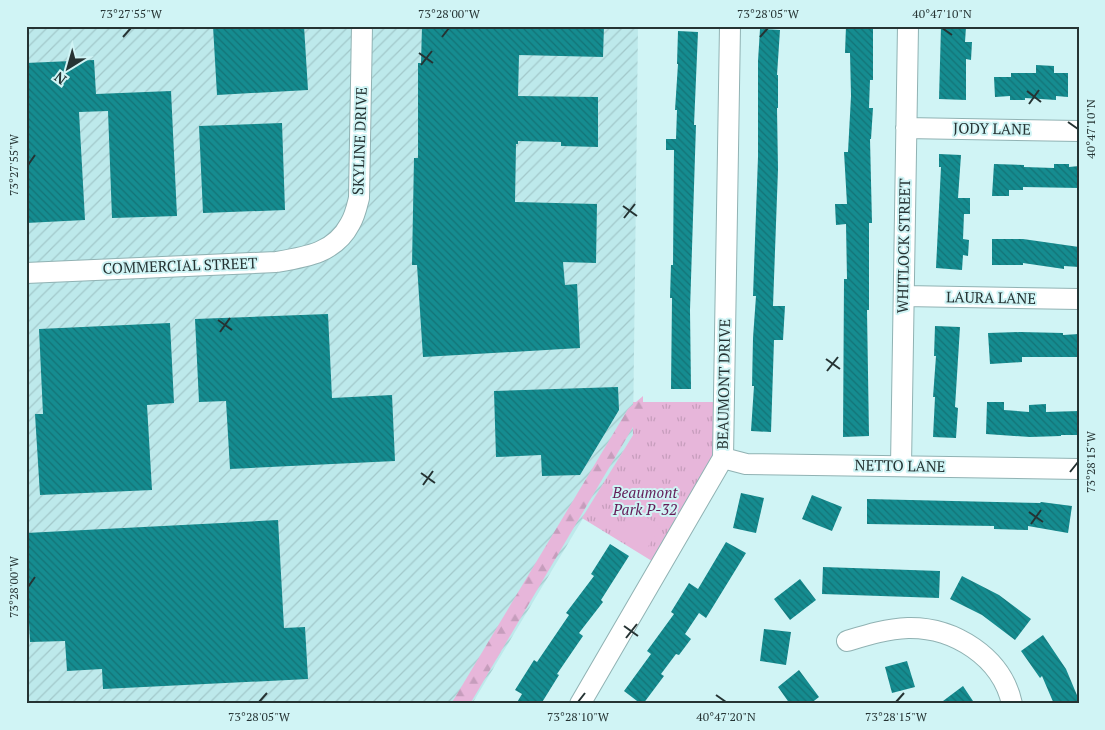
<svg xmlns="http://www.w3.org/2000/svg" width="1105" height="730" font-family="'PT Serif',serif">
<defs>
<pattern id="industrial-furrows" width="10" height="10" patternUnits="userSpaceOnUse" patternTransform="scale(1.25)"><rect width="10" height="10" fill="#bde9eb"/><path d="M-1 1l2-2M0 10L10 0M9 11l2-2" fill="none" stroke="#a2c8ca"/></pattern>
<pattern id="grass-tufts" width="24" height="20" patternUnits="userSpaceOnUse" patternTransform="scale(1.25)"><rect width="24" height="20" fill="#e7b6da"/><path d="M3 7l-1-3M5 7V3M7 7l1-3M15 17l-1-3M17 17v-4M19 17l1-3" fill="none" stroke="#c69dbc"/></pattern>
<pattern id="forest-firs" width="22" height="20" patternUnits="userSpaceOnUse" patternTransform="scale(1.25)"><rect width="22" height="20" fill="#e7b6da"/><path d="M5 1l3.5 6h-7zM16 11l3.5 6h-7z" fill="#c69dbc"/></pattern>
<pattern id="building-back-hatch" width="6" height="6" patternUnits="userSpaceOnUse" patternTransform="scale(1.25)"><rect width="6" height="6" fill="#158c90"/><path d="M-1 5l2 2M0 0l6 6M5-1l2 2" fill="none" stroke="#137376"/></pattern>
</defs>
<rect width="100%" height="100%" fill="#d0f4f5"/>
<path fill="url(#industrial-furrows)" d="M 26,26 L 638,26 L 633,435 L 472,704 L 26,704 Z"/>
<path fill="url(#grass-tufts)" d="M 633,402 L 723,402 L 723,458 L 660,566 L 582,518 L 633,435 Z"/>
<path fill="url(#forest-firs)" d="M 643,396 L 643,410 L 470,704 L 451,704 L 628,409 Z"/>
<path fill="#e7b6da" d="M 634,510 L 661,526 L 644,553 L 618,537 Z"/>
<path fill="url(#building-back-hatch)" d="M 213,26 L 304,26 L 308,90 L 217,95 Z
M 422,26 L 604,26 L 603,57 L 519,55 L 518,96 L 598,97 L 598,147 L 561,146 L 561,142 L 518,141 L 518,144 L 516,144 L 515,202 L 597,204 L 596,263 L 563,262 L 565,285 L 577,284 L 580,348 L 423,357 L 417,265 L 412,265 L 414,158 L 418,158 L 418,63 L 421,63 Z
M 846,26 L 873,26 L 873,80 L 870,80 L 869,108 L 873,108 L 871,139 L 870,139 L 872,223 L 869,223 L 869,310 L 867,310 L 869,436 L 843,437 L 844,279 L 847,279 L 846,224 L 836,225 L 835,204 L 847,204 L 844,152 L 848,152 L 851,96 L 850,53 L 845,53 Z
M 941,26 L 966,27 L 965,42 L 972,42 L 971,60 L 966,59 L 966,100 L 939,99 Z
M 760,29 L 780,30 L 777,75 L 778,75 L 778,108 L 777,108 L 778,169 L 773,306 L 785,306 L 783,340 L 774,340 L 771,432 L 751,431 L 754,386 L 752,386 L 753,338 L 756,296 L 753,296 L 758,157 L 758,61 Z
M 678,31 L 698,32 L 694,125 L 696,125 L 690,310 L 691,389 L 671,389 L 672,298 L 670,298 L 671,265 L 673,265 L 674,150 L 666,150 L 666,139 L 676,139 L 677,110 L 675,110 L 678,64 L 677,64 Z
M 94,60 L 96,94 L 171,91 L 177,216 L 112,218 L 108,111 L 79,112 L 85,220 L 26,223 L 26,63 Z
M 1036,65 L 1054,66 L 1054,73 L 1068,73 L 1068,97 L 1056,96 L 1056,100 L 1025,98 L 1025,100 L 1010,100 L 1010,96 L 995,97 L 994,77 L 1011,77 L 1011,73 L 1036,73 Z
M 282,123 L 285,210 L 203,213 L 199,126 Z
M 939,154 L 961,155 L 958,198 L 970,198 L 970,214 L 964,214 L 963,239 L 969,240 L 968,256 L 963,255 L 962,270 L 936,268 L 941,167 L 939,167 Z
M 994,164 L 1024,165 L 1024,167 L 1054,168 L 1054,164 L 1069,164 L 1069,167 L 1079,166 L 1079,188 L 1023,187 L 1023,190 L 1009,190 L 1009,196 L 992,196 Z
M 992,239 L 1023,239 L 1079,247 L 1079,267 L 1064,266 L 1064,269 L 1023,263 L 1023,265 L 992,265 Z
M 328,314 L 332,398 L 392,395 L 395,461 L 230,469 L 226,401 L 199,402 L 195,319 Z
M 170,323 L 174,403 L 147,405 L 152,490 L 40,495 L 35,414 L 43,414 L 39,329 Z
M 935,326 L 960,327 L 955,407 L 958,408 L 956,438 L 933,437 L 935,397 L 933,397 L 936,356 L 934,356 Z
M 1020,332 L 1063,333 L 1063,335 L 1079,334 L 1079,357 L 1022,357 L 1022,362 L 990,364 L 988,333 Z
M 618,387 L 619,410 L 580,475 L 542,476 L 541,455 L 496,457 L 494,391 Z
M 987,402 L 1004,402 L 1004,410 L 1029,412 L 1029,405 L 1046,404 L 1046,412 L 1079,411 L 1079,435 L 1061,435 L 1061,436 L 1030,437 L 986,434 Z
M 741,493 L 764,498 L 756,533 L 733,528 Z
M 812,495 L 842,507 L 832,531 L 802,519 Z
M 867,499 L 1040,503 L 1041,502 L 1072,506 L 1068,533 L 1028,526 L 1028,530 L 994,529 L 994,526 L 867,524 Z
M 278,520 L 284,628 L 305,627 L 308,679 L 103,689 L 102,669 L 67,671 L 65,641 L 30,642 L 26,566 L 26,533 Z
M 726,542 L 746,553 L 706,618 L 699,613 L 685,634 L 691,639 L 679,655 L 676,654 L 661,674 L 664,676 L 643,704 L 641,704 L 624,691 L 651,654 L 647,651 L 674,614 L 671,612 L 689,583 L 698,589 Z
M 610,544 L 629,556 L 601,600 L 603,602 L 579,633 L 583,636 L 557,674 L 559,675 L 541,704 L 516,704 L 522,694 L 515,690 L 534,660 L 537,662 L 569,615 L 566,613 L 594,576 L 591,574 Z
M 823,567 L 940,571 L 939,598 L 822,594 Z
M 962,576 L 999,595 L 1031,619 L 1015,640 L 982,615 L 950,599 Z
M 800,579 L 816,600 L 790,620 L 774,599 Z
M 764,629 L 791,632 L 786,665 L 760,661 Z
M 1043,635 L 1066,669 L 1079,700 L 1079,704 L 1054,704 L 1042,676 L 1040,678 L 1021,651 Z
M 907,661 L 915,687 L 892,693 L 885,667 Z
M 799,670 L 819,697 L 810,704 L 790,704 L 778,687 Z
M 963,686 L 975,704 L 939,704 Z"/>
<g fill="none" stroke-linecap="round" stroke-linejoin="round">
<g stroke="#90b2b3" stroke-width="22">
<path id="minor" d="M 906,128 L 1079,131
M 26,273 L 276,262 C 306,257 335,253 350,224 C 355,216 357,206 359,198 L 362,26
M 904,296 L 1079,299
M 723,458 L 746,464 L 1079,469
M 901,466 L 908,26
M 847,641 C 867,635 886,629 908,628 C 954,627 1002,657 1012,704
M 580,704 L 723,458 L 730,26"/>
</g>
<use href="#minor" stroke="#fff" stroke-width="20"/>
</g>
<path fill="none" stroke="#253333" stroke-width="2" d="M 942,28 L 952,35M 123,37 L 131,28M 442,37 L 449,28M 760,37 L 768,28M 419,53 L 433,63M 421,65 L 432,51M 1027,91 L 1041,102M 1029,104 L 1039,90M 1068,122 L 1078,129M 28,165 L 35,155M 623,206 L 637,216M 624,218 L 635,204M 218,320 L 232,330M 220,332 L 230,318M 826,359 L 840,369M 827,371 L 838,357M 1070,472 L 1078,462M 421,473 L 435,483M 423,485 L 433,471M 1029,512 L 1043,522M 1031,524 L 1041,510M 28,587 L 35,577M 624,626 L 638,636M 626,638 L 637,624M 716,695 L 726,702M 259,702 L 267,693M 578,702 L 585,693M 896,702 L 904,693"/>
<g text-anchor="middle" stroke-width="4" stroke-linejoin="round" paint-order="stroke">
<g font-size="15" fill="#253333" stroke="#d0f4f5">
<text transform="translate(992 129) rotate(1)" y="5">JODY LANE</text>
<text transform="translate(360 141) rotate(-88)" y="5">SKYLINE DRIVE</text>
<text transform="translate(904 246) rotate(-89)" y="5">WHITLOCK STREET</text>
<text transform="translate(180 266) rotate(-2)" y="5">COMMERCIAL STREET</text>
<text transform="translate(991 298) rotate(1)" y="5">LAURA LANE</text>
<text transform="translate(724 384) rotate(-89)" y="5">BEAUMONT DRIVE</text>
<text transform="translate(900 466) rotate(1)" y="5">NETTO LANE</text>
</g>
<g font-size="15" font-style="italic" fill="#631c57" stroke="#d0f4f5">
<text x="645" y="498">Beaumont<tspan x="645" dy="17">Park P-32</tspan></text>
</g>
</g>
<rect width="1105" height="730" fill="none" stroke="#d0f4f5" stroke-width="55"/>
<g transform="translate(68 68) rotate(217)" stroke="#d0f4f5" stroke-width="4" paint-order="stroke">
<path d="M0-4L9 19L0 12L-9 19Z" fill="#253333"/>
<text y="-8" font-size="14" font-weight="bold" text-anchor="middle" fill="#253333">N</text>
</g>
<rect x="28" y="28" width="1050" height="674" fill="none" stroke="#253333" stroke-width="2"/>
<g font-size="12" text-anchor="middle" fill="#253333">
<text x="131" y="18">73°27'55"W</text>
<text x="449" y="18">73°28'00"W</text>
<text x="768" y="18">73°28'05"W</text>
<text x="942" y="18">40°47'10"N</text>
<text transform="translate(1091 129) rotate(-90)" y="4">40°47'10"N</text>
<text transform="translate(14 165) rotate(-90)" y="4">73°27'55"W</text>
<text transform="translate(1091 462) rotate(-90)" y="4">73°28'15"W</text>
<text transform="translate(14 587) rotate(-90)" y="4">73°28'00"W</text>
<text x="259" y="721">73°28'05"W</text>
<text x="578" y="721">73°28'10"W</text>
<text x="726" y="721">40°47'20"N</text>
<text x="896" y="721">73°28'15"W</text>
</g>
</svg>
